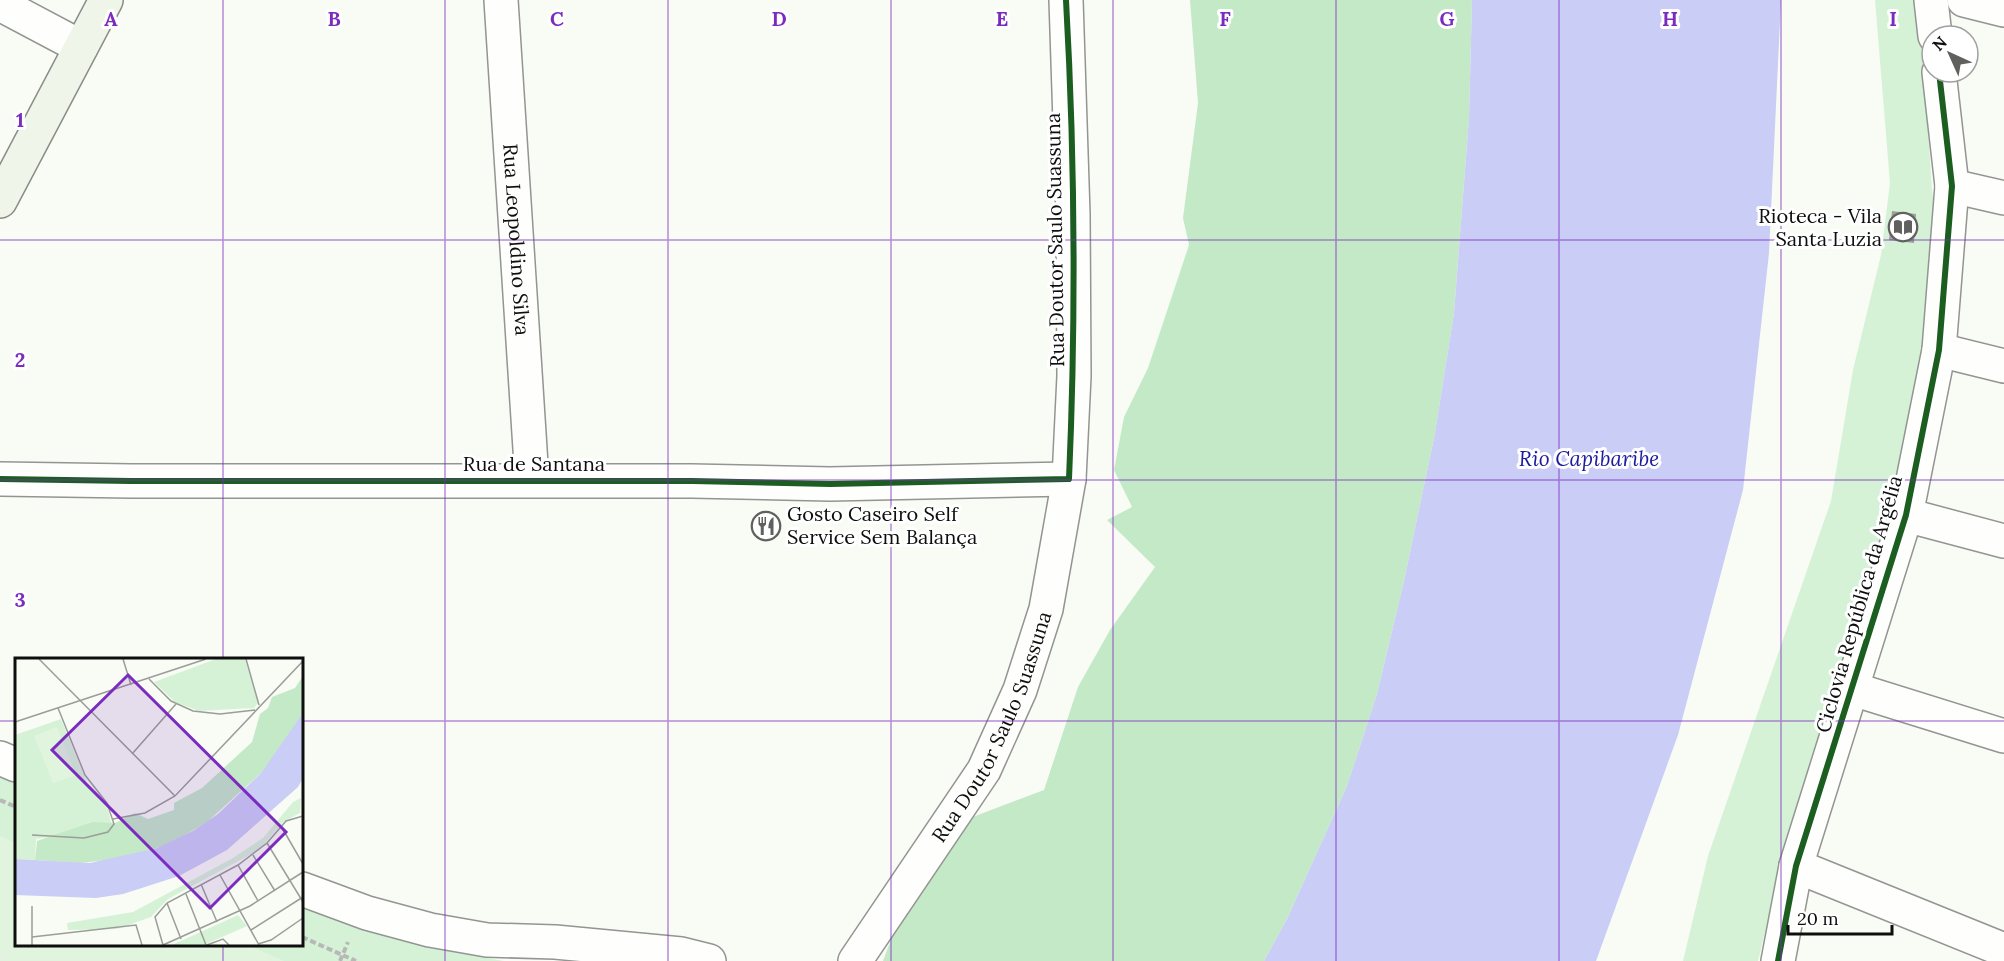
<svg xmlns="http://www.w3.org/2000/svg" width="2004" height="961" font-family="Lora,serif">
<rect width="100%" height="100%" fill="#f8fcf4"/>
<path fill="#d6f2d6" d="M 1875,0 L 1919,0 L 1932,189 L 1942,279 L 1926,380 L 1847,653 L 1781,867 L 1758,961 L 1683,961 L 1708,856 L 1831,501 L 1853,370 L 1881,255 L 1890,183 Z
M 0,774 L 16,781 L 16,944 L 302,944 L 302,899 L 425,947 L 504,961 L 0,961 Z"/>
<path fill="#c4e9c7" d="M 1190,0 L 1472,0 L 1469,118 L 1454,313 L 1435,433 L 1404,581 L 1377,694 L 1347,786 L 1287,919 L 1264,961 L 883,961 L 909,891 L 920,837 L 1044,790 L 1078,687 L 1110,630 L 1155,567 L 1107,520 L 1132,507 L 1114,470 L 1124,417 L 1148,368 L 1189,245 L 1183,218 L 1198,103 Z"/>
<path fill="#e1f5de" d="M 0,836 L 16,843 L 16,944 L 247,945 L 284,961 L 0,961 Z"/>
<path fill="#cacdf5" d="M 1472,0 L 1781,0 L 1769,253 L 1743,490 L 1678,735 L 1596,961 L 1264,961 L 1287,919 L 1347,786 L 1377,694 L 1404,581 L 1435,433 L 1454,313 L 1469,118 Z"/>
<path fill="#9d9f99" d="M 1892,211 L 1916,214 L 1914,243 L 1889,240 Z"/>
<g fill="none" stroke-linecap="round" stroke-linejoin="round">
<g stroke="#939592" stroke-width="36">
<g id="street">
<path id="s1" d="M 501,0 L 532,480"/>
<path d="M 1931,0 L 1935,36"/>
<path d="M 1964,0 L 2004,10"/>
<path d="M 0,4 L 81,47"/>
<path d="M 1952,186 L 2004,198"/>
<path d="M 1939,350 L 2004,366"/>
<path d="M 0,479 L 131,481 L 692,481 L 830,484 L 1069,479"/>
<path d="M 1906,515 L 2004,541"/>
<path d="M 1853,689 L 2004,736"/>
<path d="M 0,758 L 16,765"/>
<path d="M 1796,866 L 2004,950"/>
<path d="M 302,889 L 367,913 L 430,930 L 487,940 L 555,942 L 681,954 L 709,961"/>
<path id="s2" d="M 855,961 L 984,770 L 1020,690 L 1046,609 L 1069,479 L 1074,376 L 1073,214 L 1066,0"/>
<path d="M 1778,961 L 1796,866 L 1906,515 L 1939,350 L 1952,186 L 1939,72"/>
</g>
</g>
<g stroke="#8a8c88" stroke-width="36">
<path id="secondary" d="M 0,201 L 106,0"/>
</g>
<path stroke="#b7b8b7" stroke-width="4" stroke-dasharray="6 3" stroke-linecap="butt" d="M 0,800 L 16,807
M 302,937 L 356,961
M 340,961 L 348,942"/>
<use href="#street" stroke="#fefffd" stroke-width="33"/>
<use href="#secondary" stroke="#f0f5ea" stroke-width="33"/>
<g stroke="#fff" stroke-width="10">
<path id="cycleway" d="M 0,479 L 131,481 L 692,481 L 830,484 L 1069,479 C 1076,319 1075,159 1066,0
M 1778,961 L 1796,866 L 1906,515 L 1939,350 L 1952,186 L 1939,72"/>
</g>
<use href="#cycleway" stroke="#1b5e20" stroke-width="6"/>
</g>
<path fill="none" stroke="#7b2cbf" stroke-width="1.5" stroke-opacity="0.55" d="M 223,0 L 223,660M 445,0 L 445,961M 668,0 L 668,961M 891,0 L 891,961M 1113,0 L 1113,961M 1336,0 L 1336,961M 1559,0 L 1559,961M 1781,0 L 1781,961M 0,240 L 2004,240M 0,480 L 2004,480M 0,721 L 16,721M 302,721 L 2004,721M 223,944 L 223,961"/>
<defs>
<g id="library-ring" transform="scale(1.5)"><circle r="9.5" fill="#fff" stroke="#60615e" stroke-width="1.5"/><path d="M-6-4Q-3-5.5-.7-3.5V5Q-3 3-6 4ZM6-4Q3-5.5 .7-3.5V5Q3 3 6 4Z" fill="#60615e"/></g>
<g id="restaurant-ring" transform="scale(1.5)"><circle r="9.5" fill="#fff" stroke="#60615e" stroke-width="1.5"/><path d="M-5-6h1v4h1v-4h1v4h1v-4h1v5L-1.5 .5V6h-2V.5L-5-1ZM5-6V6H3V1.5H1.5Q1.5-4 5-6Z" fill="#60615e"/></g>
</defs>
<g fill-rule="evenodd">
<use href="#library-ring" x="1903" y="227"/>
<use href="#restaurant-ring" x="766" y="526"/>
</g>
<g text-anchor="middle" stroke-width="6" stroke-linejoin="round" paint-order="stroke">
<g font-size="20" fill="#0e0e0e" stroke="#fff" text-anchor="end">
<text x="1882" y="223">Rioteca - Vila<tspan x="1882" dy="23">Santa Luzia</tspan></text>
<text x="787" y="521" text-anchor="start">Gosto Caseiro Self<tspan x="787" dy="23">Service Sem Balança</tspan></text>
</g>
<g font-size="20" fill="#0e0e0e" stroke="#fff">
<text dy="7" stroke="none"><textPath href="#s1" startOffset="240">Rua Leopoldino Silva</textPath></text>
<text transform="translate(1055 240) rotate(-91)" y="7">Rua Doutor Saulo Suassuna</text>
<text x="534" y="471">Rua de Santana</text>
<text transform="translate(1859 604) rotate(-74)" y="7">Ciclovia República da Argélia</text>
<text dy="7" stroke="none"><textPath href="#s2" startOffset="273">Rua Doutor Saulo Suassuna</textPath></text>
</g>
<g font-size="21" font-style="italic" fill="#1b1a9e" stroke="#fff">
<text x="1589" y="466">Rio Capibaribe</text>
</g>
</g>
<g transform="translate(15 658)">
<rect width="288" height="288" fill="#f8fcf4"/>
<path d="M 201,1 L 230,1 L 243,45 L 239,50 L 184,53 L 160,44 L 139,24 ZM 46,61 L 72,125 L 92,147 L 97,168 L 21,181 L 20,202 L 0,201 L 0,77 ZM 286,140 L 285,155 L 268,164 L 244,192 L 153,241 L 136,259 L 102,271 L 53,272 L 52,265 L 118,254 L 218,200 L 248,180 L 278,144 ZM 223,257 L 232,268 L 189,287 L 157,287 Z" fill="#d6f2d6"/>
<path d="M 288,18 L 288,55 L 280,69 L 246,115 L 192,164 L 157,185 L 108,200 L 66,205 L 20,202 L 22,183 L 36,178 L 78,164 L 100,165 L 120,155 L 133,161 L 159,152 L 159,145 L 187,130 L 237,84 L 245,56 L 253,50 L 257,39 L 280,30 Z" fill="#c4e9c7"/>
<path d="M 42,69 L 61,117 L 38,125 L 19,78 Z" fill="#e1f5de"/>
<path d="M 288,55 L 288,120 L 283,129 L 212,192 L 164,218 L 108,236 L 81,240 L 0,237 L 0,201 L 75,205 L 142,190 L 178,173 L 203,156 L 246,115 Z" fill="#cacdf5"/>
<path fill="none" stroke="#9a9d98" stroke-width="1.5" d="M 24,1 L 160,138M 108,1 L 116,27M 231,1 L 244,47M 134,21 L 156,43 L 178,53 L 205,56 L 240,52M 0,64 L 191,1M 117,96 L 161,46M 98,161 L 130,155 L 160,138 L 288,3M 266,168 L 288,206M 17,177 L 69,180 L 93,174 L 99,166 L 92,145 L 70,117 L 43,50M 252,185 L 288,244M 238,197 L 260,233M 223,207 L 243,243M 205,217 L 244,287M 186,226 L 202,264M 171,236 L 191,287M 152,245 L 166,281M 236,272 L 288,239M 17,279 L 121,267 L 127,287M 243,286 L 256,282 L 288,260M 17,287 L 17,248M 148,287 L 140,259 L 152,245 L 223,207 L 252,185 L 271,163 L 288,158M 148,287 L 235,248 L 288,214M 192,287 L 208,281 L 214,287"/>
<path fill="#7b2cbf" fill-opacity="0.15" stroke="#7b2cbf" stroke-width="3" d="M 113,17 L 271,174 L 195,250 L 37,92 Z"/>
<rect width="288" height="288" fill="none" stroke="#0e0e0e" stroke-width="3"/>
</g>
<g font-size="20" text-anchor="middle" font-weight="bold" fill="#7b2cbf" stroke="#fff" stroke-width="6" stroke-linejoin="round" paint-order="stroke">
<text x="111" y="26">A</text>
<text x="334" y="26">B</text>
<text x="557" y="26">C</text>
<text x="779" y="26">D</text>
<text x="1002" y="26">E</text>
<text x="1225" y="26">F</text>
<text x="1447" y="26">G</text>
<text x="1670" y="26">H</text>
<text x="1893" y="26">I</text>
<text x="20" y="127">1</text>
<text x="20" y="367">2</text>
<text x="20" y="607">3</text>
</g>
<g transform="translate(1950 54) rotate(315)"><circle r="28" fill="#ffffff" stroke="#9f9f9f" stroke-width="1.5"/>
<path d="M0-4.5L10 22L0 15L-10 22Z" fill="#60615e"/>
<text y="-9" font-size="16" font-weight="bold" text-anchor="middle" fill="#0e0e0e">N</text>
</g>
<path d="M1788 925v9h104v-9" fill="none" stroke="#0e0e0e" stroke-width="3"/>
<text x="1797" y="925" font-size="18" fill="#0e0e0e" stroke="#ffffff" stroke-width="4.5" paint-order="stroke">20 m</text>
</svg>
